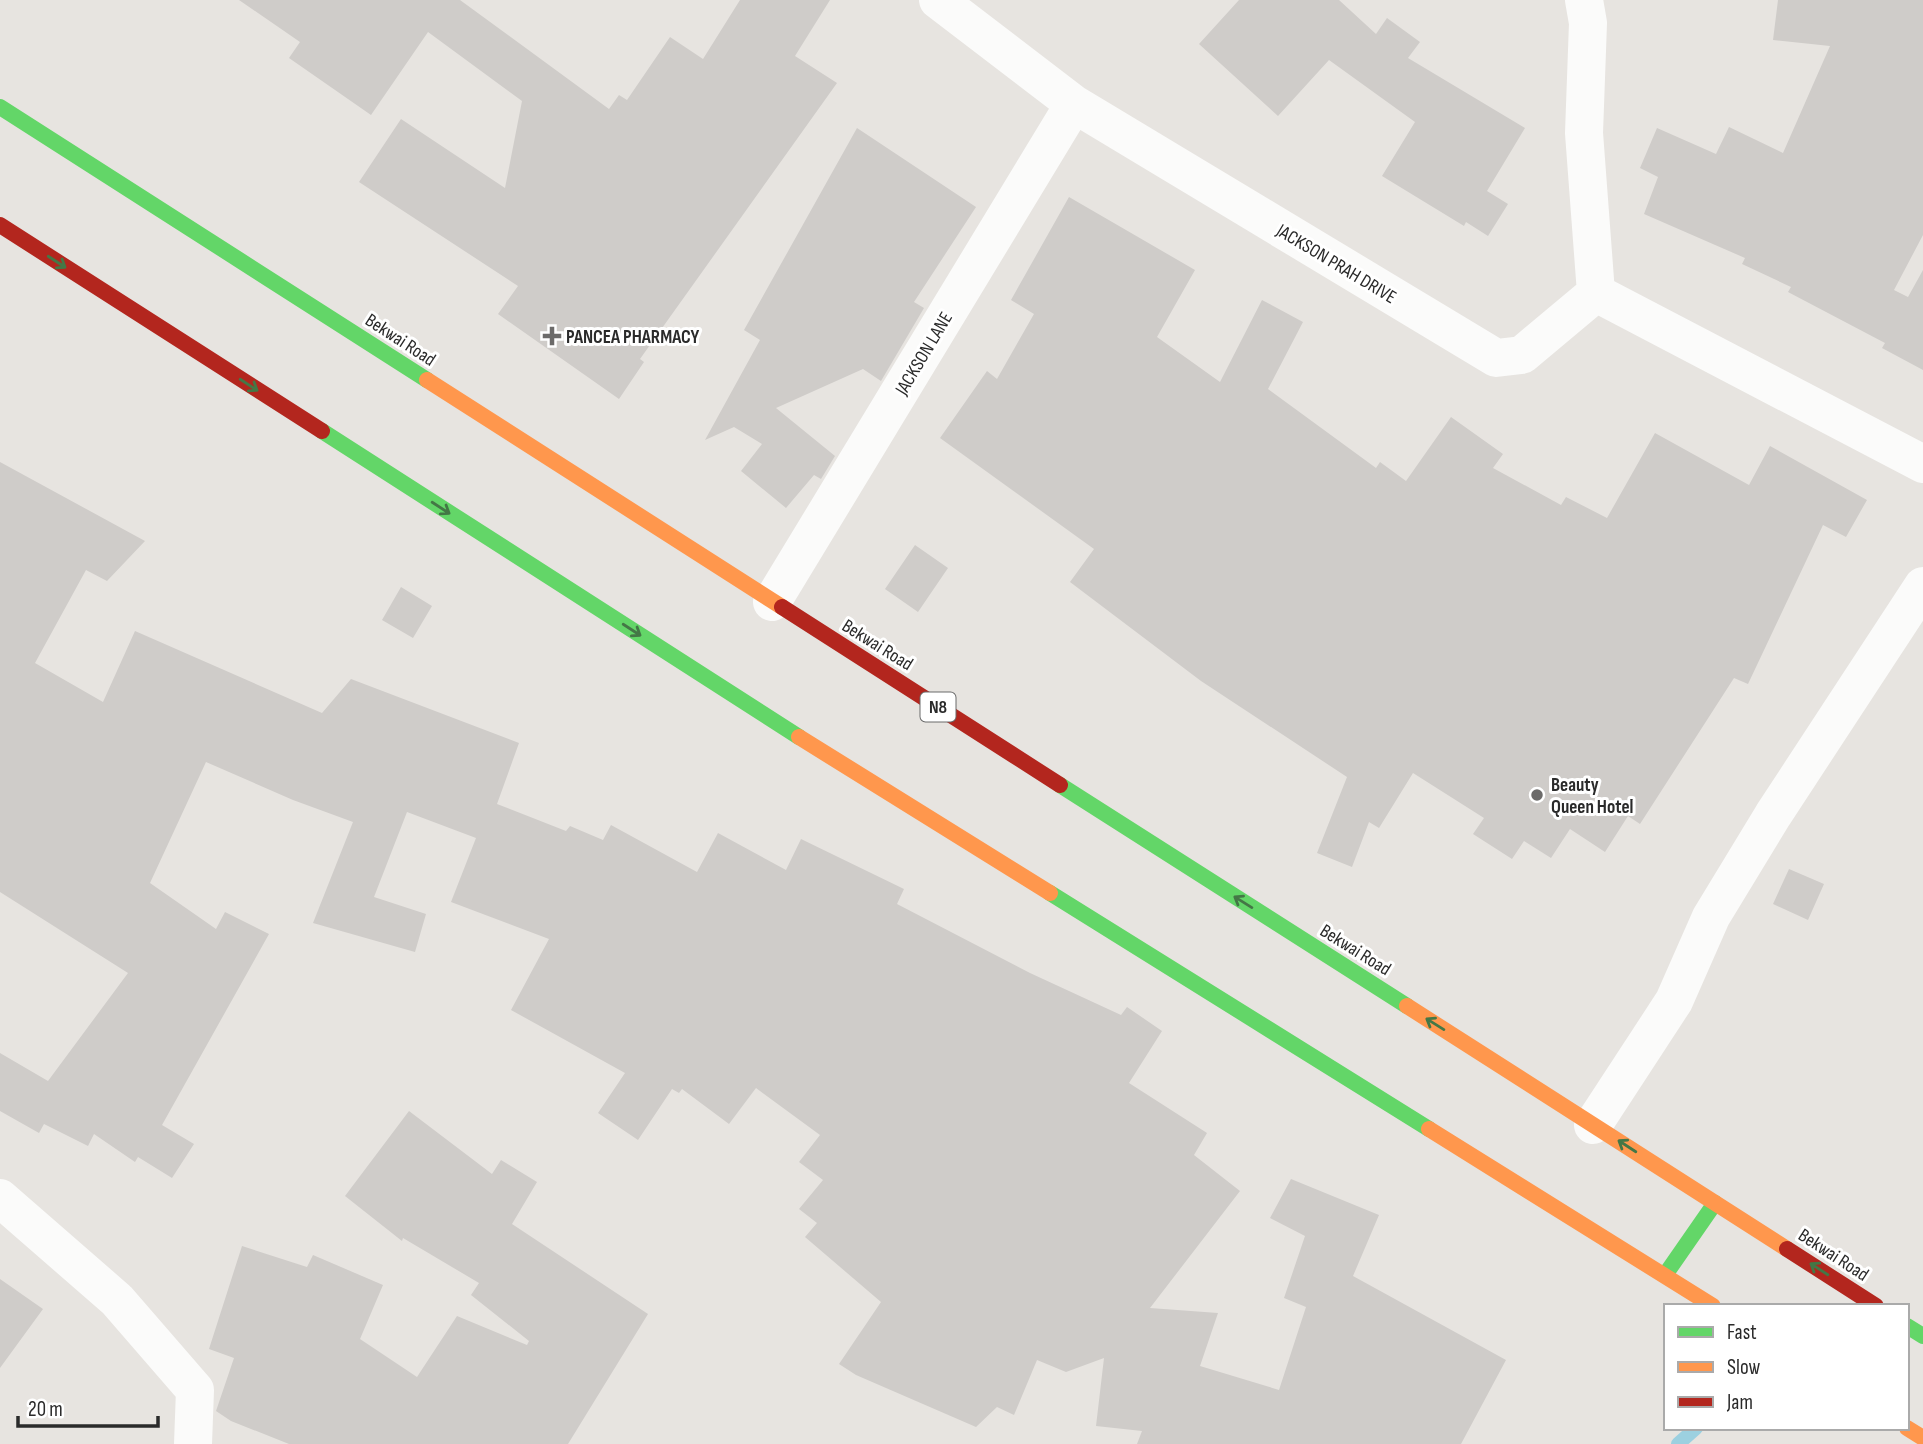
<svg xmlns="http://www.w3.org/2000/svg" width="1923" height="1444" font-family="'Sofia Sans Condensed',sans-serif">
<rect width="100%" height="100%" fill="#e7e4e0"/>
<g fill="none" stroke-linecap="round" stroke-linejoin="round">
<path stroke="#9cd0e0" stroke-width="14" d="M 1678,1444 L 1696,1428"/>
</g>
<path fill="#cfccc9" d="M 239,0 L 460,0 L 609,109 L 619,95 L 627,100 L 670,37 L 703,59 L 740,0 L 830,0 L 795,56 L 837,83 L 640,359 L 644,362 L 619,399 L 498,314 L 518,286 L 359,182 L 401,119 L 505,188 L 522,101 L 428,32 L 371,115 L 289,58 L 300,42 Z
M 1239,0 L 1339,0 L 1376,34 L 1387,18 L 1420,42 L 1408,58 L 1525,128 L 1487,191 L 1508,204 L 1488,236 L 1466,222 L 1464,226 L 1382,176 L 1415,122 L 1329,60 L 1278,116 L 1199,44 Z
M 1778,0 L 1923,0 L 1923,235 L 1894,290 L 1908,297 L 1923,270 L 1923,370 L 1882,348 L 1885,343 L 1788,292 L 1791,287 L 1742,264 L 1745,258 L 1644,214 L 1658,177 L 1640,168 L 1657,128 L 1716,154 L 1729,127 L 1783,153 L 1830,46 L 1773,40 Z
M 857,128 L 976,207 L 914,302 L 924,308 L 881,381 L 863,369 L 776,408 L 835,456 L 821,479 L 814,475 L 786,508 L 741,471 L 762,444 L 734,427 L 705,440 L 760,340 L 744,330 Z
M 1069,197 L 1195,270 L 1157,337 L 1220,382 L 1262,300 L 1303,322 L 1268,389 L 1376,468 L 1380,462 L 1406,481 L 1451,417 L 1503,454 L 1493,468 L 1561,505 L 1566,497 L 1607,518 L 1655,433 L 1749,485 L 1770,446 L 1867,500 L 1846,537 L 1823,525 L 1748,684 L 1734,678 L 1640,824 L 1628,816 L 1605,852 L 1570,829 L 1551,858 L 1524,841 L 1512,859 L 1473,834 L 1484,818 L 1413,773 L 1379,828 L 1369,822 L 1352,867 L 1317,853 L 1347,777 L 1201,681 L 1070,582 L 1094,549 L 940,438 L 987,371 L 997,379 L 1034,314 L 1011,300 Z
M 0,462 L 145,541 L 107,581 L 86,570 L 35,663 L 103,702 L 135,631 L 322,713 L 351,679 L 519,743 L 497,804 L 566,831 L 570,826 L 603,840 L 611,825 L 697,872 L 718,833 L 786,870 L 801,839 L 904,889 L 897,904 L 1030,973 L 1121,1015 L 1127,1007 L 1162,1031 L 1129,1083 L 1207,1133 L 1194,1155 L 1240,1191 L 1150,1308 L 1218,1313 L 1200,1366 L 1279,1390 L 1306,1307 L 1284,1298 L 1305,1236 L 1270,1218 L 1291,1179 L 1379,1215 L 1353,1276 L 1506,1360 L 1461,1444 L 1137,1444 L 1142,1431 L 1096,1426 L 1104,1358 L 1066,1372 L 1037,1360 L 1014,1415 L 997,1407 L 976,1427 L 856,1375 L 839,1364 L 881,1302 L 805,1237 L 817,1223 L 799,1209 L 823,1180 L 799,1162 L 820,1135 L 756,1088 L 729,1124 L 682,1089 L 679,1093 L 672,1089 L 638,1140 L 598,1113 L 625,1073 L 511,1010 L 549,939 L 451,902 L 476,838 L 407,812 L 374,897 L 426,914 L 415,952 L 313,923 L 353,822 L 293,800 L 206,762 L 150,883 L 216,929 L 225,912 L 269,934 L 162,1125 L 194,1144 L 172,1178 L 138,1157 L 135,1162 L 94,1134 L 88,1146 L 44,1124 L 39,1133 L 0,1111 L 0,1053 L 48,1081 L 128,973 L 0,892 Z
M 915,545 L 948,568 L 918,612 L 885,589 Z
M 401,587 L 432,606 L 413,638 L 382,620 Z
M 1789,869 L 1824,884 L 1808,920 L 1773,904 Z
M 409,1111 L 492,1174 L 501,1160 L 537,1182 L 512,1224 L 648,1314 L 568,1444 L 289,1444 L 231,1421 L 216,1411 L 234,1358 L 209,1349 L 242,1246 L 307,1267 L 313,1255 L 383,1285 L 360,1339 L 417,1377 L 457,1316 L 527,1345 L 529,1341 L 471,1295 L 479,1283 L 403,1238 L 402,1241 L 345,1196 Z
M 0,1279 L 43,1309 L 0,1368 Z"/>
<g fill="none" stroke-linecap="round" stroke-linejoin="round">
<path stroke="#fbfbfa" stroke-width="38" d="M 938,0 L 1074,104 L 1496,358 L 1522,355 L 1596,293
M 1584,0 L 1588,23 L 1584,133 L 1596,293
M 1596,293 L 1923,464
M 772,602 L 1074,104
M 1593,1125 L 1674,1001 L 1711,917 L 1773,815 L 1923,586
M 0,1198 L 117,1300 L 195,1390 L 193,1444"/>
<path stroke="#63d668" stroke-width="16" d="M 0,107 L 427,380
M 322,431 L 799,737
M 1060,785 L 1407,1006
M 1050,893 L 1429,1129
M 1665,1275 L 1715,1203
M 1907,1326 L 1923,1336"/>
<path stroke="#ff974d" stroke-width="16" d="M 427,380 L 782,607
M 799,737 L 1050,893
M 1407,1006 L 1787,1249
M 1429,1129 L 1713,1306
M 1907,1428 L 1923,1438"/>
<path stroke="#b3261e" stroke-width="16" d="M 0,225 L 322,431
M 782,607 L 1060,785
M 1787,1249 L 1876,1306"/>
</g>
<defs><path id="oneway-shaft" d="M-6 0H5M1.5-3L5.5 0L1.5 3" fill="none" stroke-width="1.6" stroke-linecap="round" stroke-linejoin="round" transform="scale(1.75)"/></defs>
<g stroke="#447746">
<use href="#oneway-shaft" transform="translate(57 262) rotate(33)"/>
<use href="#oneway-shaft" transform="translate(249 385) rotate(33)"/>
<use href="#oneway-shaft" transform="translate(441 508) rotate(33)"/>
<use href="#oneway-shaft" transform="translate(632 630) rotate(33)"/>
<use href="#oneway-shaft" transform="translate(1243 902) rotate(-148)"/>
<use href="#oneway-shaft" transform="translate(1435 1024) rotate(-148)"/>
<use href="#oneway-shaft" transform="translate(1627 1146) rotate(-147)"/>
<use href="#oneway-shaft" transform="translate(1819 1269) rotate(-147)"/>
</g>
<g fill="#6c6b6a" stroke="#fff" stroke-width="2.5">
<path d="M548.5 325.5h7v7h7v7h-7v7h-7v-7h-7v-7h7z"/>
<circle cx="1537" cy="795" r="7"/>
</g>
<g text-anchor="middle" stroke-width="6" stroke-linejoin="round" paint-order="stroke">
<rect fill="#fff" stroke="#6a6a6a" stroke-width="2" x="920.5" y="692.5" width="35" height="29" rx="5"/>
<g font-size="18" font-weight="bold" fill="#2a2a2a">
<text x="938" y="713">N8</text>
</g>
<g font-size="19" fill="#2a2a2a" stroke="#fff">
<text transform="translate(1337 263) rotate(31)" y="7">JACKSON PRAH DRIVE</text>
<text transform="translate(401 339) rotate(33)" y="7">Bekwai Road</text>
<text transform="translate(923 353) rotate(-59)" y="7">JACKSON LANE</text>
<text transform="translate(878 644) rotate(32)" y="7">Bekwai Road</text>
<text transform="translate(1356 949) rotate(32)" y="7">Bekwai Road</text>
<text transform="translate(1834 1254) rotate(33)" y="7">Bekwai Road</text>
</g>
<g font-size="19" font-weight="bold" fill="#2a2a2a" stroke="#fff" text-anchor="start">
<text x="566" y="343">PANCEA PHARMACY</text>
<text x="1551" y="791">Beauty<tspan x="1551" dy="22">Queen Hotel</tspan></text>
</g>
</g>
<rect x="1664" y="1304" width="245" height="126" fill="#ffffff" stroke="#aaaaaa" stroke-width="2"/>
<rect x="1678" y="1327" width="35" height="10" fill="#63d668" stroke="#aaaaaa" stroke-width="2"/>
<text x="1727" y="1339" font-size="21" fill="#2a2a2a">Fast</text>
<rect x="1678" y="1362" width="35" height="10" fill="#ff974d" stroke="#aaaaaa" stroke-width="2"/>
<text x="1727" y="1374" font-size="21" fill="#2a2a2a">Slow</text>
<rect x="1678" y="1397" width="35" height="10" fill="#b3261e" stroke="#aaaaaa" stroke-width="2"/>
<text x="1727" y="1409" font-size="21" fill="#2a2a2a">Jam</text>
<path d="M18 1416v10h140v-10" fill="none" stroke="#2a2a2a" stroke-width="3.5"/>
<text x="28" y="1416" font-size="21" fill="#2a2a2a" stroke="#ffffff" stroke-width="5" paint-order="stroke">20 m</text>
</svg>
